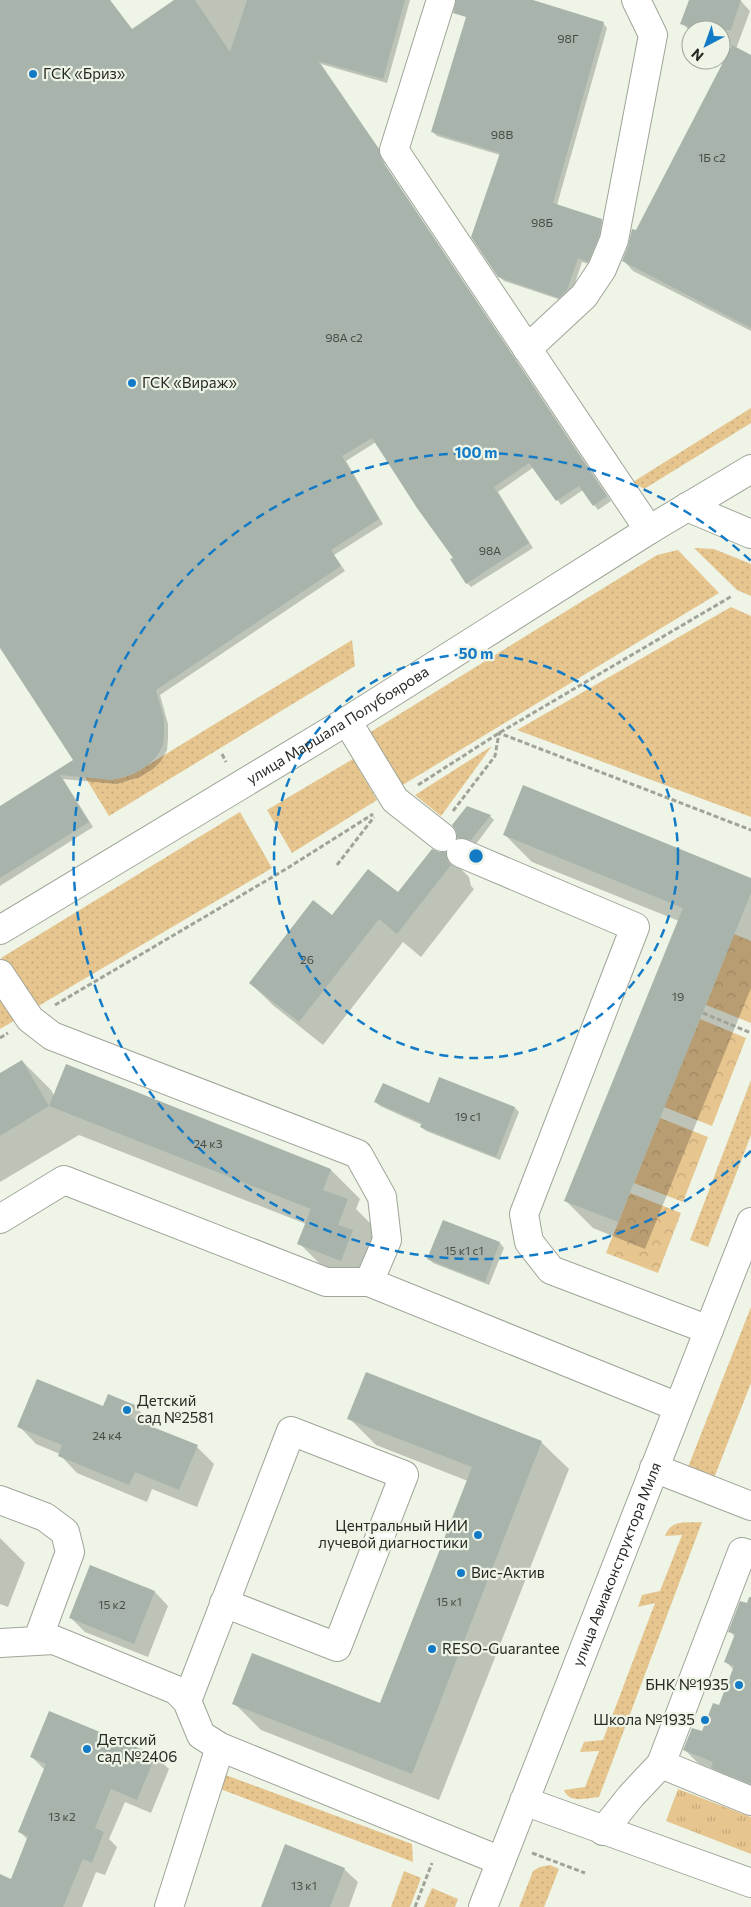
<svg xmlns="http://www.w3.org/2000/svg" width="751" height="1907" font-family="Commissioner,sans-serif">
<defs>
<pattern id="grass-dots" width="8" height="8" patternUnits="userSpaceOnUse" patternTransform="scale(1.25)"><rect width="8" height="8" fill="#e6c58f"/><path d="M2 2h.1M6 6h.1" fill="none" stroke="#c5a97b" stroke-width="1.8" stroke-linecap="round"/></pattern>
<pattern id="forest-crowns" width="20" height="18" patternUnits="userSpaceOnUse" patternTransform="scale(1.25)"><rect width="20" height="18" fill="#e6c58f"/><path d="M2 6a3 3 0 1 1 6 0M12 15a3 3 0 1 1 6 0" fill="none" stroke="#c5a97b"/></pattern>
<pattern id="park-tufts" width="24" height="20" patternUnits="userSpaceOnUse" patternTransform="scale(1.25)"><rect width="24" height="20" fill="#e6c58f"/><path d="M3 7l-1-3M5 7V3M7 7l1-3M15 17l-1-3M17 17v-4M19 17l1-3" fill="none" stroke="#c5a97b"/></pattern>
</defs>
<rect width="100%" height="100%" fill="#eef4e6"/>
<path fill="url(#grass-dots)" d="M 751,408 L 751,423 L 644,489 L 633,482 Z
M 694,548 L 714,549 L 751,564 L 751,596 L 737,590 Z
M 678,550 L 719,593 L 401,786 L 369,733 L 657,555 Z
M 731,607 L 751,616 L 751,817 L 517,730 Z
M 352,640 L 355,666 L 109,816 L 74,759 C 96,780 106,785 135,773 Z
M 492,746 L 441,816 L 415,795 Z
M 353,759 L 377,800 L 292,853 L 267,810 Z
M 240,812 L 272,868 L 35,1008 L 1,958 Z
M 0,990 L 19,1018 L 0,1029 Z
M 751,1080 L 751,1135 L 708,1247 L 690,1240 Z
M 751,1307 L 751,1383 L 714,1478 L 688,1467 Z
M 702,1522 L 599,1797 C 587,1798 569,1804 564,1790 L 585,1787 L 599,1751 L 580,1752 L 584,1742 L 603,1740 L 655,1603 L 638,1607 L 642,1595 L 660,1591 L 682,1535 L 665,1536 C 671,1519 686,1523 702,1522 Z
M 220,1773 L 412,1844 L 413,1862 L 215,1787 Z
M 550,1865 L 559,1869 L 544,1907 L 519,1907 L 533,1871 L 540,1867 Z
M 404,1871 L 421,1878 L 410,1907 L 391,1907 Z
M 432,1888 L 458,1899 L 455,1907 L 424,1907 Z"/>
<path fill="url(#forest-crowns)" d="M 734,934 L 751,941 L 751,1023 L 706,1005 Z
M 700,1019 L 746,1038 L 712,1126 L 664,1107 Z
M 660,1118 L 708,1137 L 683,1202 L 634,1183 Z
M 630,1193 L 681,1213 L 658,1273 L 606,1253 Z"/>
<path fill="url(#park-tufts)" d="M 678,1789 L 751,1817 L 751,1854 L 666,1821 Z"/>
<path fill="#0003" d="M 0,0 L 110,0 L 132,30 L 177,0 L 410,0 L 387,83 L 321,64 L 383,155 L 385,165 L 611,501 L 598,510 L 583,490 L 561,505 L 534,467 L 498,492 L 533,548 L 471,587 L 467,583 L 454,558 L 376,442 L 346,461 L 383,524 L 334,555 L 345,571 L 160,695 L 168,724 L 168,739 L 167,750 L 161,761 L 153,769 L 140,777 L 117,784 L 63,779 L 93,827 L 0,886 L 0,807 L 75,760 L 0,646 Z
M 470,0 L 528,0 L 603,23 L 607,28 L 557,205 L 601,220 L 606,225 L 593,265 L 582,262 L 571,295 L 564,301 L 504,281 L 499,276 L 500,155 L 437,136 L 432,131 L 467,18 L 465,16 Z
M 690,0 L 737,0 L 741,1 L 750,11 L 736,49 L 751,56 L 751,331 L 633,271 L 624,261 L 732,47 L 721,43 L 721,30 L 691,30 L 691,32 L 682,23 Z
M 467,807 L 490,816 L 494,820 L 476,844 L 463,842 L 459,838 Z
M 504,834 L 751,879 L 751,988 L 645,1249 L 593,1228 L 566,1201 L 679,921 L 532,862 Z
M 445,853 L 469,877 L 471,886 L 474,889 L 421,957 L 403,942 L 323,1045 L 274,1006 L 250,983 L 332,916 L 398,894 L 439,854 Z
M 22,1061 L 51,1090 L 55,1097 L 331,1170 L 360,1199 L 356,1209 L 377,1230 L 370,1289 L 328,1272 L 299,1243 L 306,1224 L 79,1135 L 0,1182 L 0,1074 Z
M 440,1079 L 515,1108 L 519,1112 L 500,1160 L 426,1131 L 421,1127 L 422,1125 L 380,1106 L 376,1102 L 430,1105 Z
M 443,1221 L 500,1243 L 504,1248 L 489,1285 L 433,1263 L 429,1259 Z
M 135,1406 L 152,1424 L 150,1427 L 197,1447 L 214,1464 L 197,1507 L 152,1489 L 147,1502 L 77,1473 L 60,1455 L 60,1454 L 36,1444 L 19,1426 Z
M 349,1418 L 541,1442 L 569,1469 L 439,1800 L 261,1730 L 234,1703 L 380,1704 L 468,1481 L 376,1445 Z
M 0,1538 L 25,1563 L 8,1607 L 0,1604 Z
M 155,1592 L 168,1606 L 148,1657 L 85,1632 L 71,1618 Z
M 751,1606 L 751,1792 L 726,1781 L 715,1770 L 698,1763 L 685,1750 L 702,1733 L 720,1707 L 734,1670 L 726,1662 L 735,1637 L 730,1631 Z
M 155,1756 L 169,1769 L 151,1813 L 125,1802 L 109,1839 L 117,1847 L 105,1875 L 96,1872 L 82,1907 L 0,1907 L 0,1876 L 12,1881 L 28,1840 L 20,1832 L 45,1770 L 32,1757 Z
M 344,1869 L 358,1882 L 349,1907 L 262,1907 Z"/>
<path fill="#a8b4ab" d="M 0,0 L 110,0 L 132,29 L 174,0 L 195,0 L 230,52 L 247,0 L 405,0 L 383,79 L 318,61 L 379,149 L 381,159 L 607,496 L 593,506 L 579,486 L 556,501 L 529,463 L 494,487 L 529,543 L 466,584 L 450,559 L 453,558 L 417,508 L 372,438 L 342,456 L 379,519 L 331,550 L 341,566 L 156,690 L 164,719 L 164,734 L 163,745 L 157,756 L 148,765 L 135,773 L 112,780 L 60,775 L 89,822 L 0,878 L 0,806 L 73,760 L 0,648 Z
M 456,0 L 533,0 L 604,22 L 553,203 L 602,219 L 599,236 L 588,262 L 578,258 L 567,290 L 559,298 L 498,277 L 471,237 L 500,153 L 431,132 L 466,17 L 453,13 Z
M 689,0 L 741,0 L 731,30 L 699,30 L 680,24 Z
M 732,45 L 751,55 L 751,328 L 622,261 L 628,246 L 632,229 L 636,230 Z
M 523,785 L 751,878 L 751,893 L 618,1222 L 564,1201 L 683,908 L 503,835 Z
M 467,806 L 491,815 L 471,840 L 457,838 L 456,831 L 452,825 Z
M 432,849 L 439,852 L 446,852 L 448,862 L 451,865 L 397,934 L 379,919 L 299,1022 L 249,983 L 313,900 L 332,915 L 368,869 L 398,892 Z
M 22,1060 L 49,1106 L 0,1136 L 0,1073 Z
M 66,1064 L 331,1169 L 323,1190 L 348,1199 L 338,1225 L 353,1230 L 341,1261 L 297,1244 L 311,1209 L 49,1106 Z
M 439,1077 L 515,1107 L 496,1157 L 420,1127 L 422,1123 L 374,1102 L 383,1083 L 429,1103 Z
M 443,1220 L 500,1242 L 485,1282 L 427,1259 Z
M 366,1372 L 542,1441 L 412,1774 L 232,1704 L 252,1653 L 380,1703 L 472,1467 L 347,1419 Z
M 37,1379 L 103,1406 L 108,1394 L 135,1405 L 130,1418 L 198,1445 L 179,1490 L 135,1472 L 129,1485 L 58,1456 L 62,1445 L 17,1427 Z
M 90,1565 L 155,1591 L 134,1644 L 69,1618 Z
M 749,1597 L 751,1597 L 751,1784 L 711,1768 L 713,1762 L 683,1750 L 692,1728 L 702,1731 L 713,1703 L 719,1705 L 734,1666 L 724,1662 L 735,1634 L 728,1632 L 740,1601 L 747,1603 Z
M 49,1711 L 156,1755 L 137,1800 L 111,1789 L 95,1828 L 104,1832 L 92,1863 L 83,1859 L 63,1907 L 0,1907 L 0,1874 L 11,1879 L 28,1836 L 18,1832 L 46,1764 L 30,1757 Z
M 285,1844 L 345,1868 L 330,1907 L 261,1907 Z"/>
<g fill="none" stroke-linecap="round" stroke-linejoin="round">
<g stroke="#9fa599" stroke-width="30">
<g id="minor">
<path d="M 441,0 L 394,150 L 649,530"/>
<path d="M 527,349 L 584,296 L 602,269 L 614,240 L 653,35 L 636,0"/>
<path d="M 687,507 L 751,534"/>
<path d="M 347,721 L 395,800 L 442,837"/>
<path d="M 461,853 L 635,927 L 524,1214 L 529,1242 L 551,1270 L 709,1330"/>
<path id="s1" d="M 0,930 L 347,721 L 649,530 L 751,469"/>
<path d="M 0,974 L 30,1019 L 52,1036 L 358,1154 L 382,1197 L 387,1240 L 369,1282"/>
<path d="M 0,1219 L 64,1180 L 326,1282 L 369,1282 L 678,1407"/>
<path d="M 654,1468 L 751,1506"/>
<path d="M 0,1500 L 45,1517 L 65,1532 L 70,1552 L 38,1639"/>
<path d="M 0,1643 L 54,1640 L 176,1690 L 187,1701 L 201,1735 L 220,1747 L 501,1861"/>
<path d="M 187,1701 L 291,1431 L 404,1475 L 337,1647 L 224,1603"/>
<path d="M 661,1764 L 751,1801"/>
<path d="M 524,1801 L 751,1883"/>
<path d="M 603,1831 L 631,1796 L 661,1764 L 742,1552 L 751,1555"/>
<path d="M 169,1907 L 220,1747"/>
<path id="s2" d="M 483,1907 L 751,1222"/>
</g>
</g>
<path stroke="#9fa499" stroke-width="3" stroke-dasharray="5 2.5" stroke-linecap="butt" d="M 222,754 L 226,762
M 418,785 L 499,733 L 732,596
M 453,811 L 495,756 L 499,733 L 751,830
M 337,865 L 374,817
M 55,1005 L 286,869 L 373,814
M 703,1013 L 751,1033
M 0,1038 L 8,1033
M 532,1853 L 585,1873
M 415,1907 L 432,1863"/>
<use href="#minor" stroke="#fff" stroke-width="28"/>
</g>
<g fill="none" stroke="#137bc6" stroke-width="2.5" stroke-dasharray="9 6">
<circle cx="476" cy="856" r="202"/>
<path d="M751 1151A403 403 0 1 1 751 561"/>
</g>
<g fill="#137bc6" stroke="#eef4e6" stroke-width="2">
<circle cx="33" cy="74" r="5"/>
<circle cx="132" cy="383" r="5"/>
<circle cx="127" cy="1410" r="5"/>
<circle cx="478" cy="1535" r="5"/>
<circle cx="461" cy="1573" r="5"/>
<circle cx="432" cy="1649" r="5"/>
<circle cx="739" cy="1685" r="5"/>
<circle cx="705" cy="1720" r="5"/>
<circle cx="87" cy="1749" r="5"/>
</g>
<g text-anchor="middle" stroke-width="4.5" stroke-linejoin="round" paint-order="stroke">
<g font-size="12" fill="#474c46">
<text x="568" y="43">98Г</text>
<text x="502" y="139">98В</text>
<text x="712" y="162">1Б с2</text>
<text x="542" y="227">98Б</text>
<text x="344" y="342">98А с2</text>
<text x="490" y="555">98А</text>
<text x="307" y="964">26</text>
<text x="678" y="1001">19</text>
<text x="468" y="1121">19 с1</text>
<text x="208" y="1148">24 к3</text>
<text x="464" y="1255">15 к1 с1</text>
<text x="107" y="1440">24 к4</text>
<text x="449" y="1606">15 к1</text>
<text x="112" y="1609">15 к2</text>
<text x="62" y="1821">13 к2</text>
<text x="304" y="1890">13 к1</text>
</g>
<g font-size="15" fill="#272a25" stroke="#eef4e6" text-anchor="start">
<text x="43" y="79">ГСК «Бриз»</text>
<text x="142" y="388">ГСК «Вираж»</text>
<text x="137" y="1406">Детский<tspan x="137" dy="17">сад №2581</tspan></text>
<text x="468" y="1531" text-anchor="end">Центральный НИИ<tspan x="468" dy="17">лучевой диагностики</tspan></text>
<text x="471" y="1578">Вис-Актив</text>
<text x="442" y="1654">RESO-Guarantee</text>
<text x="729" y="1690" text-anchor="end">БНК №1935</text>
<text x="695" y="1725" text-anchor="end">Школа №1935</text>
<text x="97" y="1745">Детский<tspan x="97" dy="17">сад №2406</tspan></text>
</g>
<g font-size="15" fill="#272a25" stroke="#eef4e6">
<text dy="5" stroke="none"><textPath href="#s1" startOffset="395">улица Маршала Полубоярова</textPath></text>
<text dy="5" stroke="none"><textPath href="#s2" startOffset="368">улица Авиаконструктора Миля</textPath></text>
</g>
</g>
<circle cx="476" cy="856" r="8" fill="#137bc6" stroke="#eef4e6" stroke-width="2.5"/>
<g font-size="15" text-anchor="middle" font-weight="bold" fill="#137bc6" stroke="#eef4e6" stroke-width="4.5" stroke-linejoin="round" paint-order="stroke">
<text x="476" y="458">100 m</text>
<text x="476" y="659">50 m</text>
</g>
<g transform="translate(706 45) rotate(221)"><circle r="24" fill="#eef4e6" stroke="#9ea399"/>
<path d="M0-4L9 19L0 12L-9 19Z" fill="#137bc6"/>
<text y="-8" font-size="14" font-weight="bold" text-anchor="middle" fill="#272a25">N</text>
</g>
</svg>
